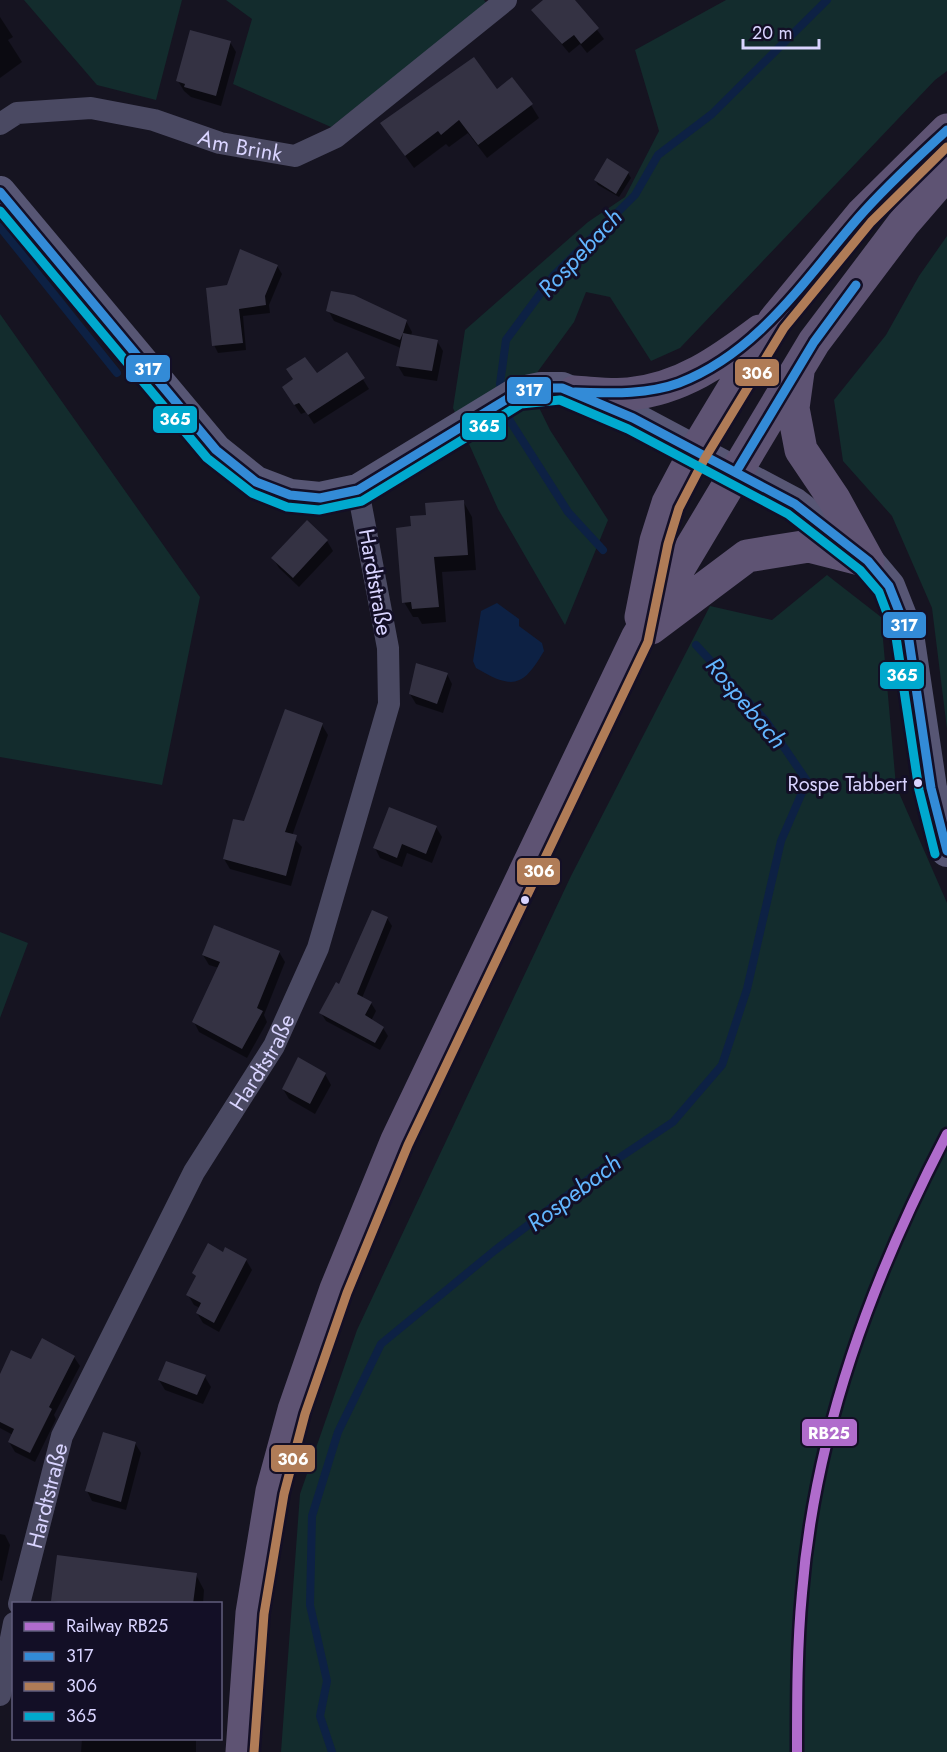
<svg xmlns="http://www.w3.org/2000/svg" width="947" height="1752" font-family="Jost,sans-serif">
<rect width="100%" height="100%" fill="#161421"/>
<path fill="#132c2d" d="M 24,0 L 182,0 L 156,100 L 97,85 Z
M 226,0 L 484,0 L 487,4 L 331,127 L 233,84 L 252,19 Z
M 726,0 L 947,0 L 947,71 L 935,80 L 680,348 L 651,361 L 610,297 L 586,292 L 574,322 L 528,385 L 550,430 L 608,520 L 565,625 L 498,509 L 453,408 L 465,330 L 588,222 L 625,197 L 659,131 L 635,50 Z
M 947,236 L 947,729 L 932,608 L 892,516 L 843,461 L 834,400 L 886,335 L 919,276 Z
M 0,314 L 200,597 L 162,785 L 0,757 Z
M 827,575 L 881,617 L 896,786 L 947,903 L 947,1752 L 281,1752 L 300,1494 L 357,1330 L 571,876 L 710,606 L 772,620 Z
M 0,932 L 28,943 L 0,1018 Z"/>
<path fill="#0d2144" d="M 497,603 L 519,619 L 519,626 L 542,643 L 544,651 C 523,687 513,690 476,668 L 473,661 L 481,611 Z"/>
<path fill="#0007" d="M 546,0 L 574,0 L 604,39 L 587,53 L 580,44 L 569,53 L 533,10 Z
M 0,17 L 13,37 L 8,40 L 22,62 L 0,78 Z
M 230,42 L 236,52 L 221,106 L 191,97 L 184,91 L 178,81 Z
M 497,91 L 531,105 L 539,118 L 487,158 L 468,133 L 449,147 L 446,144 L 414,168 L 382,124 Z
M 628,173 L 631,178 L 619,197 L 598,185 L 595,180 Z
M 277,266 L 282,274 L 269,305 L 270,313 L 243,316 L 246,350 L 218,353 L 214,345 L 228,286 Z
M 328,310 L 406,321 L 412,332 L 411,336 L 437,341 L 443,351 L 437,381 L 404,376 L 398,366 L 401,348 L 334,321 Z
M 347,354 L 369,389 L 314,424 L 306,412 L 301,414 L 289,397 L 294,380 L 317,375 Z
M 463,501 L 472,517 L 476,570 L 442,572 L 446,622 L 422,624 L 418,617 L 413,617 L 404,602 L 413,528 Z
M 327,541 L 333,551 L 299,587 L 279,568 L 273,558 Z
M 447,674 L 452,684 L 443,713 L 416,704 L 410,694 Z
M 322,725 L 328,735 L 292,836 L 302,847 L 291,886 L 230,869 L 224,859 Z
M 436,827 L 442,837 L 432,863 L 407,853 L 402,867 L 380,858 L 375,848 Z
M 387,918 L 392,926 L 362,998 L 371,1003 L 376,1011 L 371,1021 L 383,1028 L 388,1036 L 380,1050 L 326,1021 L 321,1013 Z
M 279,952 L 285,962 L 264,1015 L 267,1022 L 247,1058 L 199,1032 L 194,1022 L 219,968 L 209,965 L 203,955 Z
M 325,1074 L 331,1085 L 315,1114 L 289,1099 L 283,1089 Z
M 223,1254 L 246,1260 L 252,1270 L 219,1332 L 203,1323 L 197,1313 L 200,1308 L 194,1305 L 188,1295 L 197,1278 L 194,1273 Z
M 74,1357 L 80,1366 L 54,1415 L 56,1419 L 35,1462 L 15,1452 L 9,1442 L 13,1435 L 0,1428 L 0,1377 L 32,1361 Z
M 205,1377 L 211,1387 L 203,1404 L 165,1390 L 159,1380 Z
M 135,1443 L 141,1453 L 126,1510 L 92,1501 L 87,1491 Z
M 0,1534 L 5,1535 L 10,1545 L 2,1581 L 0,1580 Z
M 196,1575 L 204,1590 L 203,1604 L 54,1604 L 52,1600 Z
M 82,1738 L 196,1738 L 196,1752 L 81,1752 Z"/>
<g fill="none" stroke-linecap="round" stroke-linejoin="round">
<path stroke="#0d2144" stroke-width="8" d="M 0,227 L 117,373
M 502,392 L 500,384 L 506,340 L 554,275 L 635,195 L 658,155 L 712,114 L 827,0
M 506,406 L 510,421 L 568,512 L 603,550
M 332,1752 L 320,1716 L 327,1681 L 310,1605 L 312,1516 L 338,1432 L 381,1344 L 494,1251 L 598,1172 L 673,1122 L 722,1065 L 747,989 L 781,841 L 807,781 L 766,721 L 696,645"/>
</g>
<path fill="#343243" d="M 543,0 L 575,0 L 599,28 L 581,44 L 574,35 L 562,44 L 531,10 Z
M 190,30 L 231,41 L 216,96 L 184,87 L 185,84 L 176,81 Z
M 474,57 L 497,89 L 512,77 L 533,104 L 478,145 L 459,120 L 441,135 L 438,131 L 405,156 L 380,123 Z
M 607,158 L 629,172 L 616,194 L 594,180 Z
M 240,249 L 278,265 L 265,296 L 266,305 L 239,309 L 243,343 L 212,346 L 206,288 L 227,285 Z
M 331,291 L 354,295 L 407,320 L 403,333 L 438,340 L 432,371 L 396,366 L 403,333 L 400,340 L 326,311 Z
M 347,352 L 365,378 L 308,415 L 299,403 L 294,405 L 282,387 L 293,379 L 286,369 L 305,357 L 317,373 Z
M 464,500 L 468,555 L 434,557 L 439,607 L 412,609 L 411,602 L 402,603 L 396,528 L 411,526 L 410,516 L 426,515 L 425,503 Z
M 307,520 L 328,540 L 293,578 L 271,558 Z
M 416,663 L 448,673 L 437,704 L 409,694 Z
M 285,709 L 323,723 L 285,832 L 297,835 L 286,876 L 223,859 L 233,819 L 244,821 Z
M 389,807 L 437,826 L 426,854 L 402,844 L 397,858 L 373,848 Z
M 372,910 L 388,917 L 357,994 L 372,1002 L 365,1015 L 384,1027 L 375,1043 L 319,1013 L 336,982 L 339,984 Z
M 214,925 L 280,951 L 257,1008 L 263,1011 L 242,1049 L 192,1022 L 220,962 L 202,955 Z
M 298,1057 L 326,1073 L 310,1104 L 282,1089 Z
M 208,1243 L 223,1252 L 225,1247 L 247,1259 L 214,1323 L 196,1313 L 201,1303 L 186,1295 L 196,1276 L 192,1273 Z
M 42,1338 L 75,1356 L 49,1407 L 52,1409 L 30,1453 L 8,1442 L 14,1429 L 0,1422 L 0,1374 L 11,1350 L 31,1359 Z
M 166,1361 L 206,1375 L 197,1395 L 158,1380 Z
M 103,1432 L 136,1442 L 121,1502 L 85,1491 Z
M 57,1555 L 197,1573 L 193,1604 L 72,1604 L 51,1601 Z"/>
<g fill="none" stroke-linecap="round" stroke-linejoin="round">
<g stroke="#4a4962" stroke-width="22">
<path id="s1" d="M 0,124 L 17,113 L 91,108 L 154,120 L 220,143 L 295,156 L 336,137 L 506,0"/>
<path id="s2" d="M 19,1604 L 62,1436 L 194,1172 L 274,1046 L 318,948 L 389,704 L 388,648 L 358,490"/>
<path d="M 0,1695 L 14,1623"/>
</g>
<path stroke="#575674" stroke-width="32" d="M 0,192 L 216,450 L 256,482 L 290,495 L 320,498 L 358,490 L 517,393 L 541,388 L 562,388 L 633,418 L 795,504 L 868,561 L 889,586 L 908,634 L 931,788 L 947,851"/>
<path stroke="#5e5373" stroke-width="33" d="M 798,372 L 793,408 L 801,450 L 834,499 L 868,561
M 574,392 C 592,393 611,396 629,394 C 681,389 720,361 760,331
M 641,617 L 656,541 L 668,503 L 695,452 L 774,321 L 862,214 L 947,130
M 651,628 L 747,556 L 809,546 L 868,561
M 242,1752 L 252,1613 L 272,1491 L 294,1410 L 336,1289 L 397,1140 L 637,638 L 814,342 L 903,224 L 947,173"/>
<g stroke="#130f26" stroke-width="14">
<path id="bus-1" d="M 0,192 L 216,450 L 256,482 L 290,495 L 320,498 L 358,490 L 517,393 L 541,388 L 562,388 L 633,418 L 795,504 L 868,561 L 889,586 L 908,634 L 931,788 L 947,851
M 575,392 C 610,393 646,395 679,383 C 759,352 805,279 859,217 C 886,186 917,158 947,130
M 736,472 L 814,342 L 856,285"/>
</g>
<g stroke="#130f26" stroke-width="14">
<path id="bus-2" d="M 254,1752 L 264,1614 L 284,1494 L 305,1414 L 347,1293 L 408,1145 L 648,642 L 668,544 L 679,508 L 705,458 L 784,328 L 871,222 L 947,147"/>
</g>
<g stroke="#130f26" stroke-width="14">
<path id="bus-3" d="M 0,211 L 207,458 L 252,493 L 287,507 L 319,510 L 362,501 L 521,404 L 560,400 L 628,429 L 788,514 L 860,570 L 879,592 L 896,637 L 919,790 L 935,854"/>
</g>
<use href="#bus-1" stroke="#338bd7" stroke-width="9"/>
<use href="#bus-2" stroke="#b07c57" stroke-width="9"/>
<use href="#bus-3" stroke="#00a9ce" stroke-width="9"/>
<g stroke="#130f26" stroke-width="15">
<path id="rail-1" d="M 797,1752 C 797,1699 797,1646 802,1593 C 815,1431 872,1278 947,1134"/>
</g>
<use href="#rail-1" stroke="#b06ccc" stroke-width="10"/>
</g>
<g fill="#d9d4ff" stroke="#130f26" stroke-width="2">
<circle cx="918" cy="783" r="5"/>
<circle cx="525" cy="900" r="5"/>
</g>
<g text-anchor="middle" stroke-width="6" stroke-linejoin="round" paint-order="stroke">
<g font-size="20" fill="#d9d4ff" stroke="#130f26" text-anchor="end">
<text x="907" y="791">Rospe Tabbert</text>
</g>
<g font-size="22" fill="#d9d4ff" stroke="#130f26">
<text dy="8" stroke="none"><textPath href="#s1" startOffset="249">Am Brink</textPath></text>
<text transform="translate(376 582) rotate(80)" y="8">Hardtstraße</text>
<text dy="8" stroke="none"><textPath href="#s2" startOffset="598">Hardtstraße</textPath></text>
<text dy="8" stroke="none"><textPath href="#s2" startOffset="112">Hardtstraße</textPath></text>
</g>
<g font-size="24" font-style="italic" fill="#62b6ff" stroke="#130f26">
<text transform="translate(580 253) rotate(-47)" y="8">Rospebach</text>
<text transform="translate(746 703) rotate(50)" y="8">Rospebach</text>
<text transform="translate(574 1193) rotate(-37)" y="8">Rospebach</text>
</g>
</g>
<g stroke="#130f26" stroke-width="2">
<rect x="125" y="354" width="46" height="29" rx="6" fill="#338bd7"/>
<rect x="734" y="358" width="46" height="29" rx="6" fill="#b07c57"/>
<rect x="506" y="376" width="46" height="29" rx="6" fill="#338bd7"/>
<rect x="152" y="405" width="46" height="29" rx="6" fill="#00a9ce"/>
<rect x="461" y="412" width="46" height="29" rx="6" fill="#00a9ce"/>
<rect x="882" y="611" width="45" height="28" rx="6" fill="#338bd7"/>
<rect x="879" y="661" width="46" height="29" rx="6" fill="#00a9ce"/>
<rect x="516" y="857" width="45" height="29" rx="6" fill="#b07c57"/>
<rect x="801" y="1418" width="57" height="29" rx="6" fill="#b06ccc"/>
<rect x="270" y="1444" width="46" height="29" rx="6" fill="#b07c57"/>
</g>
<g font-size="16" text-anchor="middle" font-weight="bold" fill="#fff">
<text x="148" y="375">317</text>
<text x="757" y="379">306</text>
<text x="529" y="396">317</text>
<text x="175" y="425">365</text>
<text x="484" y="432">365</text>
<text x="904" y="631">317</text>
<text x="902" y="681">365</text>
<text x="539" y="877">306</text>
<text x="829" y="1439">RB25</text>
<text x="293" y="1465">306</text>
</g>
<rect x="12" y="1602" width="210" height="138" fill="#130f26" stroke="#625e7d" stroke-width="1.5"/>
<rect x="24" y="1622" width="30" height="9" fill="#b06ccc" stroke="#625e7d" stroke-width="1.5"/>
<text x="66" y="1632" font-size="18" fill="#d9d4ff">Railway RB25</text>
<rect x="24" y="1652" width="30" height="9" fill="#338bd7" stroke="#625e7d" stroke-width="1.5"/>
<text x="66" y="1662" font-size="18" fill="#d9d4ff">317</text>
<rect x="24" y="1682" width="30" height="9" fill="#b07c57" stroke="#625e7d" stroke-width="1.5"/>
<text x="66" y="1692" font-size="18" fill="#d9d4ff">306</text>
<rect x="24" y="1712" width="30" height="9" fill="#00a9ce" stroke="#625e7d" stroke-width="1.5"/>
<text x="66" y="1722" font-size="18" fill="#d9d4ff">365</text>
<path d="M743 39v9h76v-9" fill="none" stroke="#d9d4ff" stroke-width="3"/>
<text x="752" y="39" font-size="18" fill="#d9d4ff" stroke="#130f26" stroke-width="4.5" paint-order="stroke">20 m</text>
</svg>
